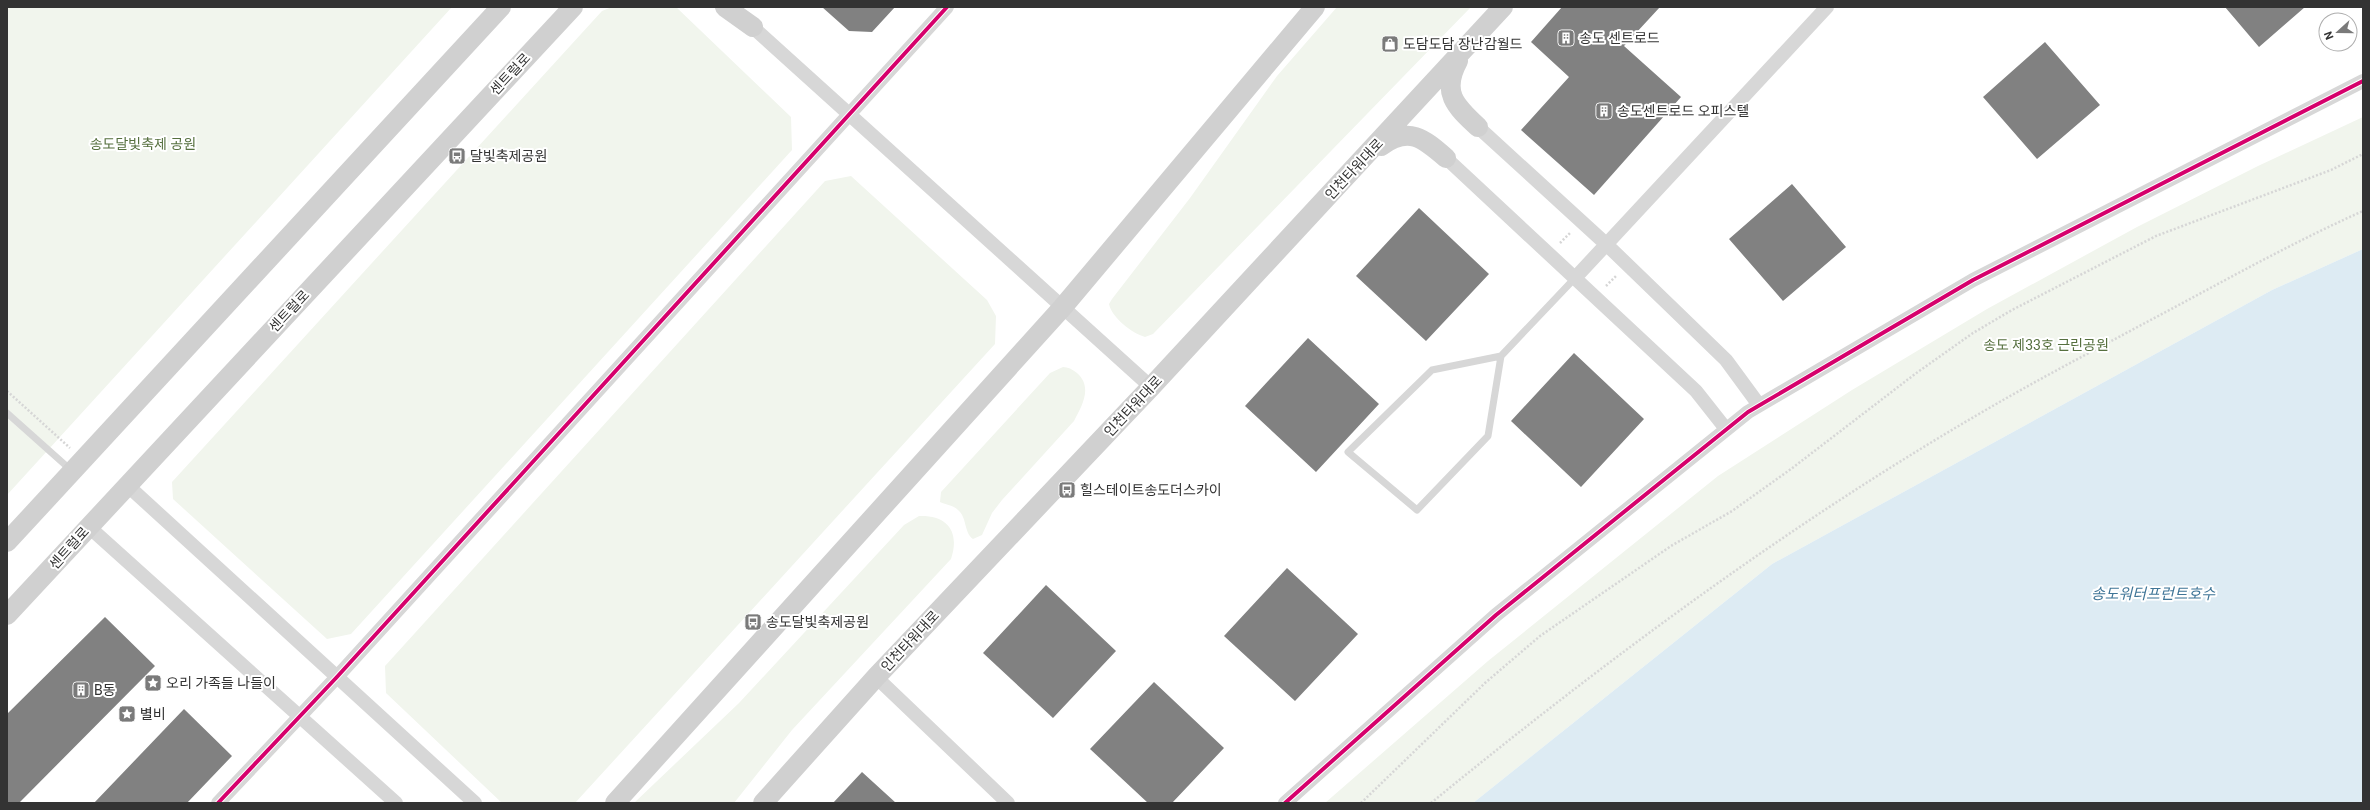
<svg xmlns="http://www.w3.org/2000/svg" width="2370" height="810" font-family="Roboto,'Noto Sans KR',sans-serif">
<rect width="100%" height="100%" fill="#fff"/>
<path fill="#f1f5ed" d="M 7,7 L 452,7 L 7,495 Z
M 612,7 L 676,7 L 791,117 L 792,150 L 351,634 L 327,639 L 173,499 L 172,482 L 602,11 Z
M 1337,7 L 1471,7 L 1153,334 L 1145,337 C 1132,333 1112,318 1109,304 L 1112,299 L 1190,198 L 1277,76 Z
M 2363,117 L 2363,249 L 2272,290 L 1772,564 L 1473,803 L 1325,803 L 1488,661 L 1718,476 L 1852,390 L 1987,309 L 2137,227 L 2258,166 Z
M 851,176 L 987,300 L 996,316 L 995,344 L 575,803 L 502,803 L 386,693 L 385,666 L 825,181 Z
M 1063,367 C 1068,367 1072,369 1077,373 C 1093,387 1082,406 1074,421 L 1002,500 L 992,513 L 982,535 L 973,539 C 964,533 967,517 958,510 C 953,505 946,505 940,502 L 941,492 L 1050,373 Z
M 919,516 C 948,515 960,532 951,559 L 792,730 L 734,803 L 634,803 L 739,703 L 904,525 Z"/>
<path fill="#ddebf3" d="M 2363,249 L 2363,803 L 1473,803 L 1772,564 L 2272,290 Z"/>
<path fill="#818181" d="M 822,7 L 895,7 L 872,32 L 849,31 Z
M 1562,7 L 1660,7 L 1624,46 L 1681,97 L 1594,195 L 1521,130 L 1569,77 L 1531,42 Z
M 2225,7 L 2305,7 L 2259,47 Z
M 2045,42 L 2100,105 L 2037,159 L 1983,97 Z
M 1792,184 L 1846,247 L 1783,301 L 1729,239 Z
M 1419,208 L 1489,274 L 1426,341 L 1356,276 Z
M 1308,338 L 1379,404 L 1316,472 L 1245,406 Z
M 1574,353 L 1644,419 L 1581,487 L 1511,421 Z
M 1287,568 L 1358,634 L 1295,701 L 1224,636 Z
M 1046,585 L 1116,651 L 1053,718 L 983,653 Z
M 105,617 L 155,666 L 19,803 L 7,803 L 7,714 Z
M 1154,682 L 1224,748 L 1172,803 L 1148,803 L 1090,749 Z
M 184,709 L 232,756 L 187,803 L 94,803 Z
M 862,772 L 896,803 L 833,803 Z"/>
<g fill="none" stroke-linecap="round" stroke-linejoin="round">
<path stroke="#d6d6d6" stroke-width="2.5" stroke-dasharray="2 2" stroke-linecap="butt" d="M 1560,243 L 1570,233
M 1606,286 L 1616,276
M 7,391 L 70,448
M 1361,803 L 1485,683 L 1540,636 L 1671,546 L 1732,511 L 1791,469 L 1915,374 L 1973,333 L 2012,310 L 2156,236 L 2331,170 L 2363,154
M 1431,803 C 1606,660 1788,525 1984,411 C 2037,380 2091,352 2145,323 C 2217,285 2289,244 2363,211"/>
<path stroke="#d7d7d7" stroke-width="7" d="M 1501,356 L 1488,436 L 1417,510 L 1348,452 L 1432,370 L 1501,356 L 1575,278
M 7,413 L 72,471"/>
<path stroke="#d7d7d7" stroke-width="14" d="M 746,21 L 1151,387
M 1478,127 L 1606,244 L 1726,360 L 1759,405
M 1446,158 L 1696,391 L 1726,429
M 1575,278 L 1827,7
M 127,485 L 475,803
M 88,526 L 396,803
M 876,677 L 1008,803
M 218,803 L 336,678 L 947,7
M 1285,803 L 1496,615 L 1748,412 L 1973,280 L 2363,81"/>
<path stroke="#d0d0d0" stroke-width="20" d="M 725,7 L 753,27
M 1458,61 C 1441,92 1455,106 1478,127
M 1381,146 C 1409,126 1423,138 1446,158
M 7,542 L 501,7
M 7,615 L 573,7
M 615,803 L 1062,308 L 1315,7
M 763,803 L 876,677 L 1151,387 L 1503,7"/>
<g stroke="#fff" stroke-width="6">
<path id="cycleway" d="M 218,803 L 336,678 L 947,7
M 1285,803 L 1496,615 L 1748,412 L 1973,280 L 2363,81"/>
</g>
<use href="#cycleway" stroke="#d6006c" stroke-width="4"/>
</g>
<defs>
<g id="building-square" transform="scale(0.9)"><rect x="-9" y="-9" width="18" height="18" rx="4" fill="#7a7a7a" stroke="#fff"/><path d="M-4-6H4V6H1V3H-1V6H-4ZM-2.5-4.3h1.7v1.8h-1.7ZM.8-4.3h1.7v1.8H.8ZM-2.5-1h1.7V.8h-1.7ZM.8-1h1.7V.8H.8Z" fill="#fff"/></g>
<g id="shop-square" transform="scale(0.9)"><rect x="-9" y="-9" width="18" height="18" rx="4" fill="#7a7a7a" stroke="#fff"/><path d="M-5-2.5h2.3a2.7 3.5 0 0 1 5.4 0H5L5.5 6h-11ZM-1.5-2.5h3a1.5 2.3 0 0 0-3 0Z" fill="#fff"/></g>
<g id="bus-square" transform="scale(0.9)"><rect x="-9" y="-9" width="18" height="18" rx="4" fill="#7a7a7a" stroke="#fff"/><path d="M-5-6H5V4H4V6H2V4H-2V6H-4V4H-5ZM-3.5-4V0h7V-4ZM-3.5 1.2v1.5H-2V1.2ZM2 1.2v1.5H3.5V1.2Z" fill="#fff"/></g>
<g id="sight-square" transform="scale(0.9)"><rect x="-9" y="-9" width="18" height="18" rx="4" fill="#7a7a7a" stroke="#fff"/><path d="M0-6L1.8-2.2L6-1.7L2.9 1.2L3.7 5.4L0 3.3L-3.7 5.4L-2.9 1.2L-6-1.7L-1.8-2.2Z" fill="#fff"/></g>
</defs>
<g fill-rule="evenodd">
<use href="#building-square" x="1566" y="38"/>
<use href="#shop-square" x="1390" y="44"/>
<use href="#building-square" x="1604" y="111"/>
<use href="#bus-square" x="457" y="156"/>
<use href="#bus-square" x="1067" y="490"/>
<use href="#bus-square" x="753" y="622"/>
<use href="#sight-square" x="153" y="683"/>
<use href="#building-square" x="81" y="690"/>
<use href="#sight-square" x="127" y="714"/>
</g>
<g text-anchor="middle" stroke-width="4" stroke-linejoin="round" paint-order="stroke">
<g font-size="14" fill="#333" stroke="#fff" text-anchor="start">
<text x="1579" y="43">송도 센트로드</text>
<text x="1403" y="49">도담도담 장난감월드</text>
<text x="1617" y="116">송도센트로드 오피스텔</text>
<text x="470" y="161">달빛축제공원</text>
<text x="1080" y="495">힐스테이트송도더스카이</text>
<text x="766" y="627">송도달빛축제공원</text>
<text x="166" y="688">오리 가족들 나들이</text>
<text x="94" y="695">B동</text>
<text x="140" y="719">별비</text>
</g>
<g font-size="14" fill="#333" stroke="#fff">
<text transform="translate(510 74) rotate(-47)" y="5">센트럴로</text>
<text transform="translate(1354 169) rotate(-47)" y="5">인천타워대로</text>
<text transform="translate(289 311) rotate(-47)" y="5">센트럴로</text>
<text transform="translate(1133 406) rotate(-47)" y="5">인천타워대로</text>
<text transform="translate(69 548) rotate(-48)" y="5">센트럴로</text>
<text transform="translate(910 641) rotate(-47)" y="5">인천타워대로</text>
</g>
<g font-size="14" fill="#56703f" stroke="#fff">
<text x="143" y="149">송도달빛축제 공원</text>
<text x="2046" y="350">송도 제33호 근린공원</text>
</g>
<g font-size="15" font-style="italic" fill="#3f7597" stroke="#fff">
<text x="2153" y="599">송도워터프런트호수</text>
</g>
</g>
<rect width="2370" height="810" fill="none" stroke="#333333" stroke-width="16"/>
<g transform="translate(2338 32) rotate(249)"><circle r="19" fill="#ffffff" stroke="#adadad"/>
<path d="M0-3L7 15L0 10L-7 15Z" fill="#7a7a7a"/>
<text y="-6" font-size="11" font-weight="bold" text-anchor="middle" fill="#333333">N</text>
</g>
</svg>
